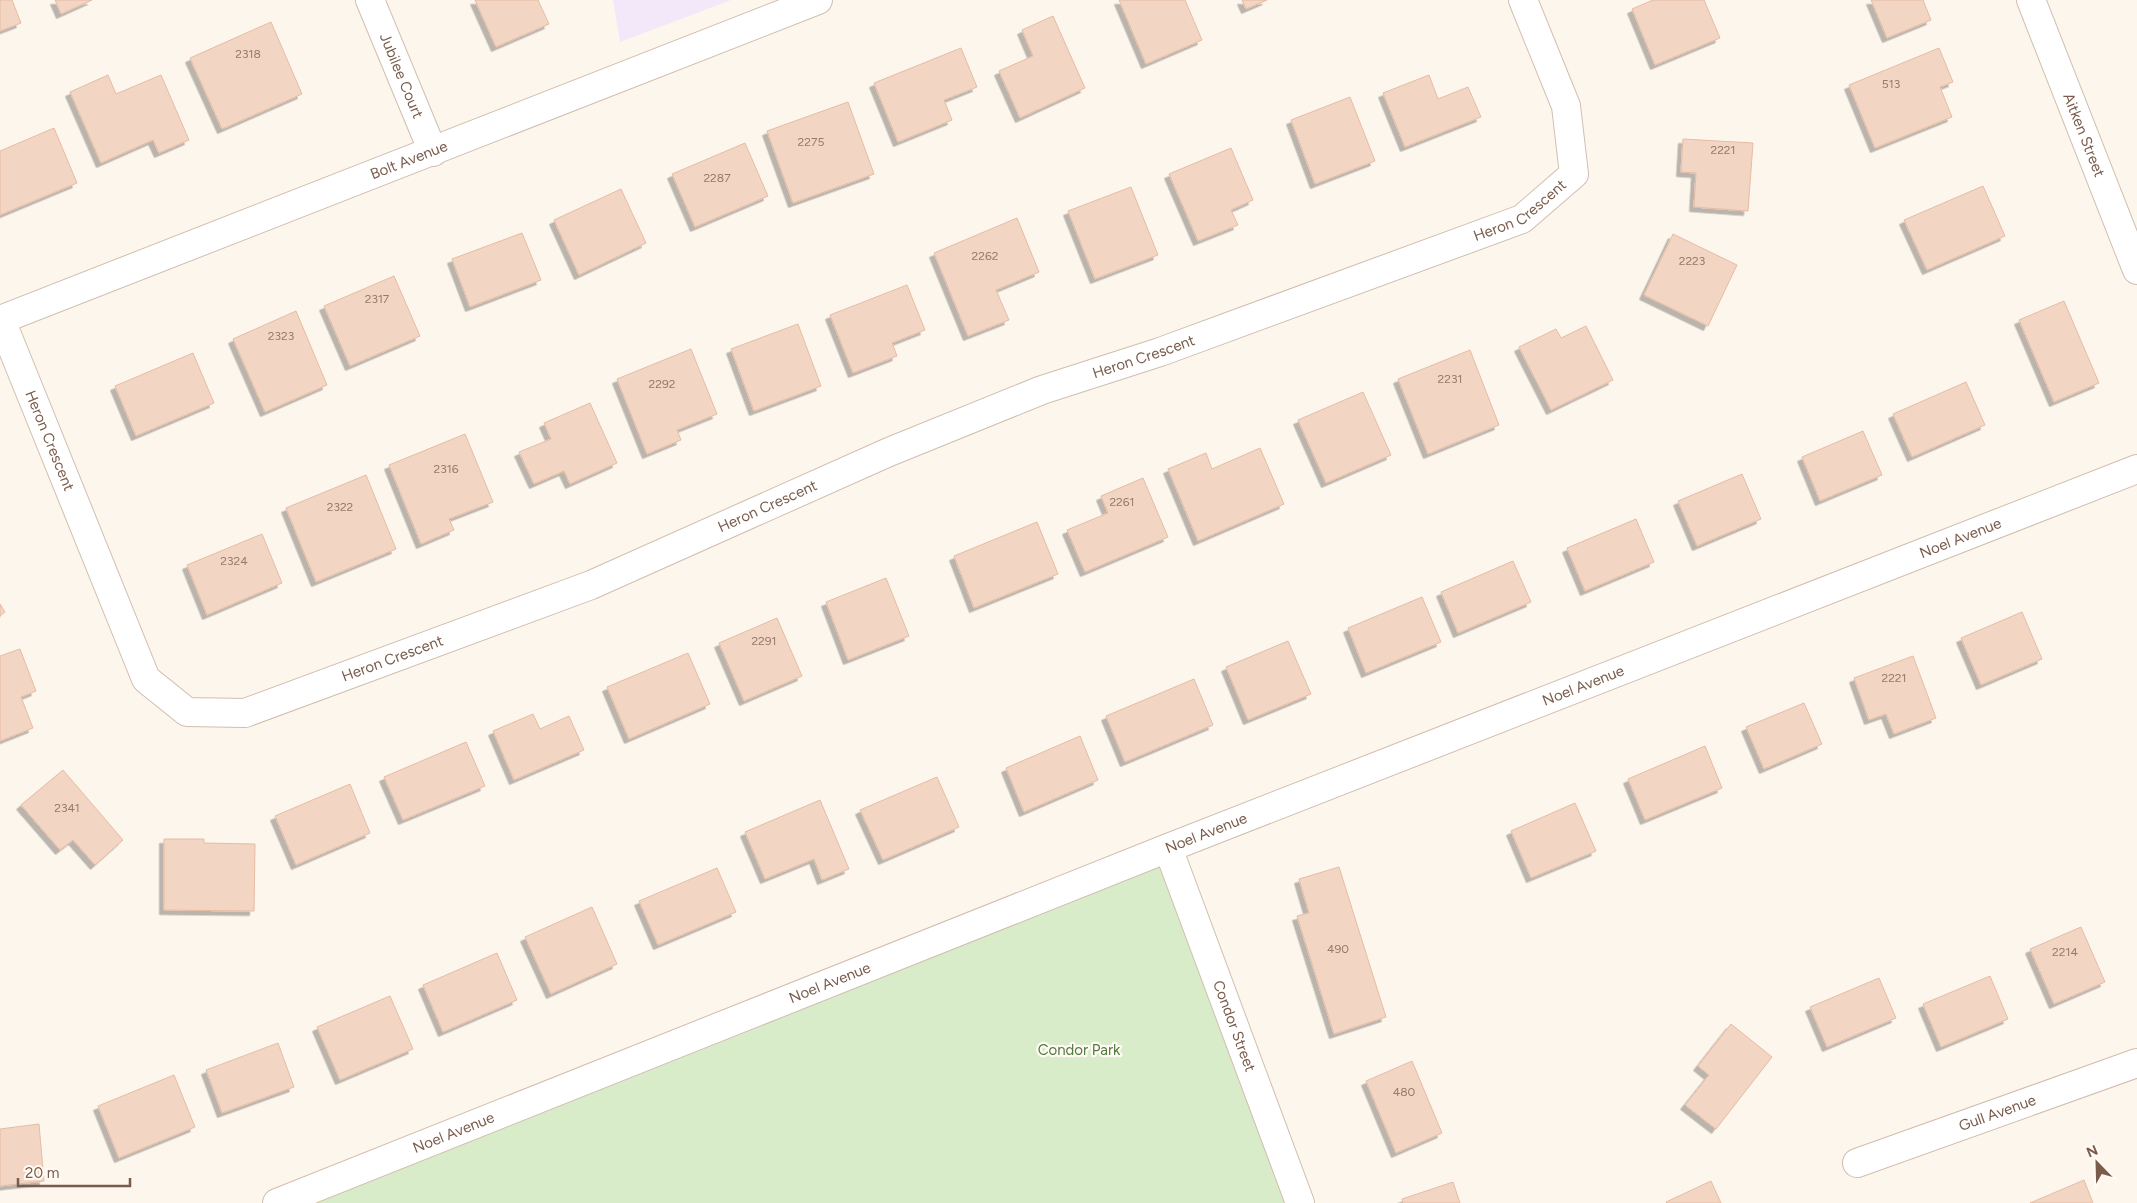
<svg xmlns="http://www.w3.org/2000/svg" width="2137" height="1203" font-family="Figtree,sans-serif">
<defs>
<filter id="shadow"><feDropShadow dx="-4.5" dy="4.5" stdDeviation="0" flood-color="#0004"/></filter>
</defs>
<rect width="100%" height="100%" fill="#fdf6ec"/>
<path fill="#f3e8fa" d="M 613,0 L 731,0 L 620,42 Z"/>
<path fill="#d8ecc9" d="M 1168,848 L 1300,1203 L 277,1203 Z"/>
<path fill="#f3d5c3" stroke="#e6bba3" filter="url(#shadow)" d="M 0,0 L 12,0 L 21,23 L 0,31 Z
M 55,0 L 92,0 L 61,14 Z
M 475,0 L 538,0 L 549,24 L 496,47 Z
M 1119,0 L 1185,0 L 1202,40 L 1146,64 Z
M 1242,0 L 1267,0 L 1246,9 Z
M 1653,0 L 1704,0 L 1720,38 L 1655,65 L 1632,9 Z
M 1871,0 L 1923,0 L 1931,20 L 1887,38 Z
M 1053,16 L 1085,88 L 1020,118 L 999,71 L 1033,56 L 1022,30 Z
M 271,22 L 302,94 L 222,129 L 190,58 Z
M 961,48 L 977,87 L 944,100 L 952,120 L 898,142 L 874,83 Z
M 1939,48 L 1953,82 L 1940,87 L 1952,117 L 1875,148 L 1849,85 Z
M 108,75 L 116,94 L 161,75 L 189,140 L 159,153 L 153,140 L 101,163 L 70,92 Z
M 1429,75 L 1438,99 L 1468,87 L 1481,117 L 1405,147 L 1383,93 Z
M 1350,97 L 1375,161 L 1315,184 L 1291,120 Z
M 848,102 L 874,174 L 793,203 L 767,131 Z
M 54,128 L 77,183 L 0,215 L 0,151 Z
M 1683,139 L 1753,143 L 1748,211 L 1694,207 L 1696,173 L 1681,172 Z
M 745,143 L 768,196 L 695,227 L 672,174 Z
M 1231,148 L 1253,200 L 1231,210 L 1238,225 L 1198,241 L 1169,174 Z
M 1983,186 L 2005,236 L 1927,270 L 1904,220 Z
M 1131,187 L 1158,255 L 1095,279 L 1068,211 Z
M 621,189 L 646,243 L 579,275 L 554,220 Z
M 1017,218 L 1039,272 L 996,290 L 1009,320 L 968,336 L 934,253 Z
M 522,233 L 541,280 L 470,307 L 452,259 Z
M 1673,234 L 1737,265 L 1708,326 L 1644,295 Z
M 394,276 L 420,336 L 350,366 L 324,306 Z
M 907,285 L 925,330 L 892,343 L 897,356 L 853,373 L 830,315 Z
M 2064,301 L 2099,383 L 2054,402 L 2019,320 Z
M 296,311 L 327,385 L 265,412 L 233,339 Z
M 798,324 L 821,386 L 754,411 L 731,349 Z
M 1586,326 L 1613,380 L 1551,410 L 1519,347 L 1556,329 L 1561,338 Z
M 691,349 L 717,414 L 677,430 L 681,440 L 647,454 L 617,379 Z
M 1470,350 L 1499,425 L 1428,454 L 1398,379 Z
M 193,353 L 214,403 L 136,436 L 115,386 Z
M 1966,382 L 1985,425 L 1912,457 L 1893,414 Z
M 1363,392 L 1391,455 L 1326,483 L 1298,420 Z
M 590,403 L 617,463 L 570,484 L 564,471 L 534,484 L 519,452 L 551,439 L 544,423 Z
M 1863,431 L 1882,475 L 1820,501 L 1802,457 Z
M 465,434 L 493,502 L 449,519 L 454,530 L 421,544 L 389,465 Z
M 1260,448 L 1284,504 L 1198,541 L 1168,469 L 1206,453 L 1212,469 Z
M 1742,474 L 1761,519 L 1697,546 L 1678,501 Z
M 366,475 L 396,549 L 316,582 L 286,508 Z
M 1143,478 L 1168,537 L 1085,572 L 1067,530 L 1108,513 L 1101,496 Z
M 1636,519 L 1654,562 L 1585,591 L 1567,548 Z
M 1037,522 L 1058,574 L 974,608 L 954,556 Z
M 262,534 L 282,583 L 207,615 L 187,565 Z
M 1513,561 L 1531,602 L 1458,633 L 1441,592 Z
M 886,578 L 909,636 L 848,660 L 826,602 Z
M 1422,597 L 1441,642 L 1366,673 L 1348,628 Z
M 0,604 L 5,612 L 0,616 Z
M 2022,612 L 2042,659 L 1981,685 L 1961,638 Z
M 777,618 L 802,676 L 744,701 L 719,643 Z
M 1288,641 L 1311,694 L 1248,720 L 1226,667 Z
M 20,649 L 36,691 L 21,697 L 33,728 L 0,741 L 0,656 Z
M 688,653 L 710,704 L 629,739 L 607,687 Z
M 1913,656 L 1936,718 L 1894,734 L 1886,714 L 1869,720 L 1854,678 Z
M 1194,679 L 1213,725 L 1125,762 L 1106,716 Z
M 1804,703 L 1822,744 L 1764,769 L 1746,727 Z
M 533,714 L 540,729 L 569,716 L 584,750 L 514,780 L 493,731 Z
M 1080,736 L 1098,780 L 1024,812 L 1006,768 Z
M 466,742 L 485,786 L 403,820 L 384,777 Z
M 1705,746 L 1722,788 L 1645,820 L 1628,779 Z
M 63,770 L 123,840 L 95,865 L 73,840 L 60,850 L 21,805 Z
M 937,777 L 959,827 L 883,860 L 860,810 Z
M 350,784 L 370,833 L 296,865 L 275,816 Z
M 820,800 L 849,869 L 822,880 L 814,859 L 765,879 L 745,832 Z
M 1575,803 L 1596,851 L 1531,878 L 1511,831 Z
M 164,839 L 204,839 L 204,843 L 255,844 L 254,911 L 164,910 Z
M 1339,867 L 1386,1017 L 1334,1034 L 1297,916 L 1309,913 L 1299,879 Z
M 717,868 L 736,912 L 658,945 L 639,901 Z
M 592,907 L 617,964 L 551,994 L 525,937 Z
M 2081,927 L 2105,982 L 2054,1004 L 2030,949 Z
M 497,953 L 517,1000 L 443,1032 L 423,985 Z
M 1990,976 L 2008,1019 L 1941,1047 L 1923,1004 Z
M 1879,978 L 1896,1018 L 1827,1047 L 1810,1007 Z
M 390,996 L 413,1049 L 340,1080 L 317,1027 Z
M 1731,1024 L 1772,1057 L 1716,1129 L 1685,1105 L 1709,1075 L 1698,1066 Z
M 278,1043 L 294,1087 L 222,1113 L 206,1070 Z
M 1412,1061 L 1442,1133 L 1396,1153 L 1366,1081 Z
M 174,1075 L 195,1127 L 119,1158 L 98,1106 Z
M 39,1124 L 44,1181 L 0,1186 L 0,1129 Z
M 2084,1180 L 2093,1203 L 2030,1203 Z
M 1711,1181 L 1721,1203 L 1667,1203 L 1666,1202 Z
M 1453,1182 L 1460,1203 L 1403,1203 L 1402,1199 Z"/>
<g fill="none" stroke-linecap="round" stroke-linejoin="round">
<g stroke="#d1beb0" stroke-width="30">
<g id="street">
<path id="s1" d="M 370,0 L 433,152"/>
<path id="s2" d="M 2031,0 L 2137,270"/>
<path id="s3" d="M 0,320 L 818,0"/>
<path id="s4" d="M 1,320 L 146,679 L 187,712 L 245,713 L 591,585 L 889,452 L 1042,390 L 1160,352 L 1522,219 L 1574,174 L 1566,106 L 1523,0"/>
<path id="s5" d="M 1168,848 L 1300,1203"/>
<path id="s6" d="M 1857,1163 L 2137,1063"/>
<path id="s7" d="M 277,1203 L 1168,848 L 2137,469"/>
</g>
</g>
<use href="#street" stroke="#fff" stroke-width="28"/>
</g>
<g text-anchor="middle" stroke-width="4.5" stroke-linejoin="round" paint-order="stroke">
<g font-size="12" fill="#987a6a">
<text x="248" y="58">2318</text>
<text x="1891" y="88">513</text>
<text x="811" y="146">2275</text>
<text x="1723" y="154">2221</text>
<text x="717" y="182">2287</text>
<text x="985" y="260">2262</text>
<text x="1692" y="265">2223</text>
<text x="377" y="303">2317</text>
<text x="281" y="340">2323</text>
<text x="1450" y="383">2231</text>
<text x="662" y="388">2292</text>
<text x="446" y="473">2316</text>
<text x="1122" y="506">2261</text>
<text x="340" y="511">2322</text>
<text x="234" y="565">2324</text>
<text x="764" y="645">2291</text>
<text x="1894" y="682">2221</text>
<text x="67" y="812">2341</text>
<text x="1338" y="953">490</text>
<text x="2065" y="956">2214</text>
<text x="1404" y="1096">480</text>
</g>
<g font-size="15" fill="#7a5c4d" stroke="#fffaf3">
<text dy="5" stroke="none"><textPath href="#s1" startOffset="82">Jubilee Court</textPath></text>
<text dy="5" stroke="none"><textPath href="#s2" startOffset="145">Aitken Street</textPath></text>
<text dy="5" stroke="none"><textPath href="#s3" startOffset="439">Bolt Avenue</textPath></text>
<text dy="5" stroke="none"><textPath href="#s4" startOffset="1870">Heron Crescent</textPath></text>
<text dy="5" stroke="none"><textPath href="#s4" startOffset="1465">Heron Crescent</textPath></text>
<text dy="5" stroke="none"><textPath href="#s4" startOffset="130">Heron Crescent</textPath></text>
<text dy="5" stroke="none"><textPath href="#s4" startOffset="1060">Heron Crescent</textPath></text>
<text dy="5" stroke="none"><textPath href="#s7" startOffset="1810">Noel Avenue</textPath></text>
<text dy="5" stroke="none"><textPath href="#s4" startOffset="655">Heron Crescent</textPath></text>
<text dy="5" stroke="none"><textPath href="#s7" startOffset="1405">Noel Avenue</textPath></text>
<text dy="5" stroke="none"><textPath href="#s7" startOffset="1000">Noel Avenue</textPath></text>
<text dy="5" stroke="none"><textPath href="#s7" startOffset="595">Noel Avenue</textPath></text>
<text dy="5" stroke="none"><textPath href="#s5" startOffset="190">Condor Street</textPath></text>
<text dy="5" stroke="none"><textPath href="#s6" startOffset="149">Gull Avenue</textPath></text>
<text dy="5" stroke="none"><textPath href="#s7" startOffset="190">Noel Avenue</textPath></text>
</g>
<g font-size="15" fill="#537a41" stroke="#fffaf3">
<text x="1079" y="1055">Condor Park</text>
</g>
</g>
<g transform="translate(2097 1163) rotate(337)" stroke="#fffaf3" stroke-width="4" paint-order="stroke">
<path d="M0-4L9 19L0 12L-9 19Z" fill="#7a5c4d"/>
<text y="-8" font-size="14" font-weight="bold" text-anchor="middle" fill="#7a5c4d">N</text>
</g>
<path d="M18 1178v8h112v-8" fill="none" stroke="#7a5c4d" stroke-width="2.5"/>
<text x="25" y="1178" font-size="15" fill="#7a5c4d" stroke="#fffaf3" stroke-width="4" paint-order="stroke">20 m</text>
</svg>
